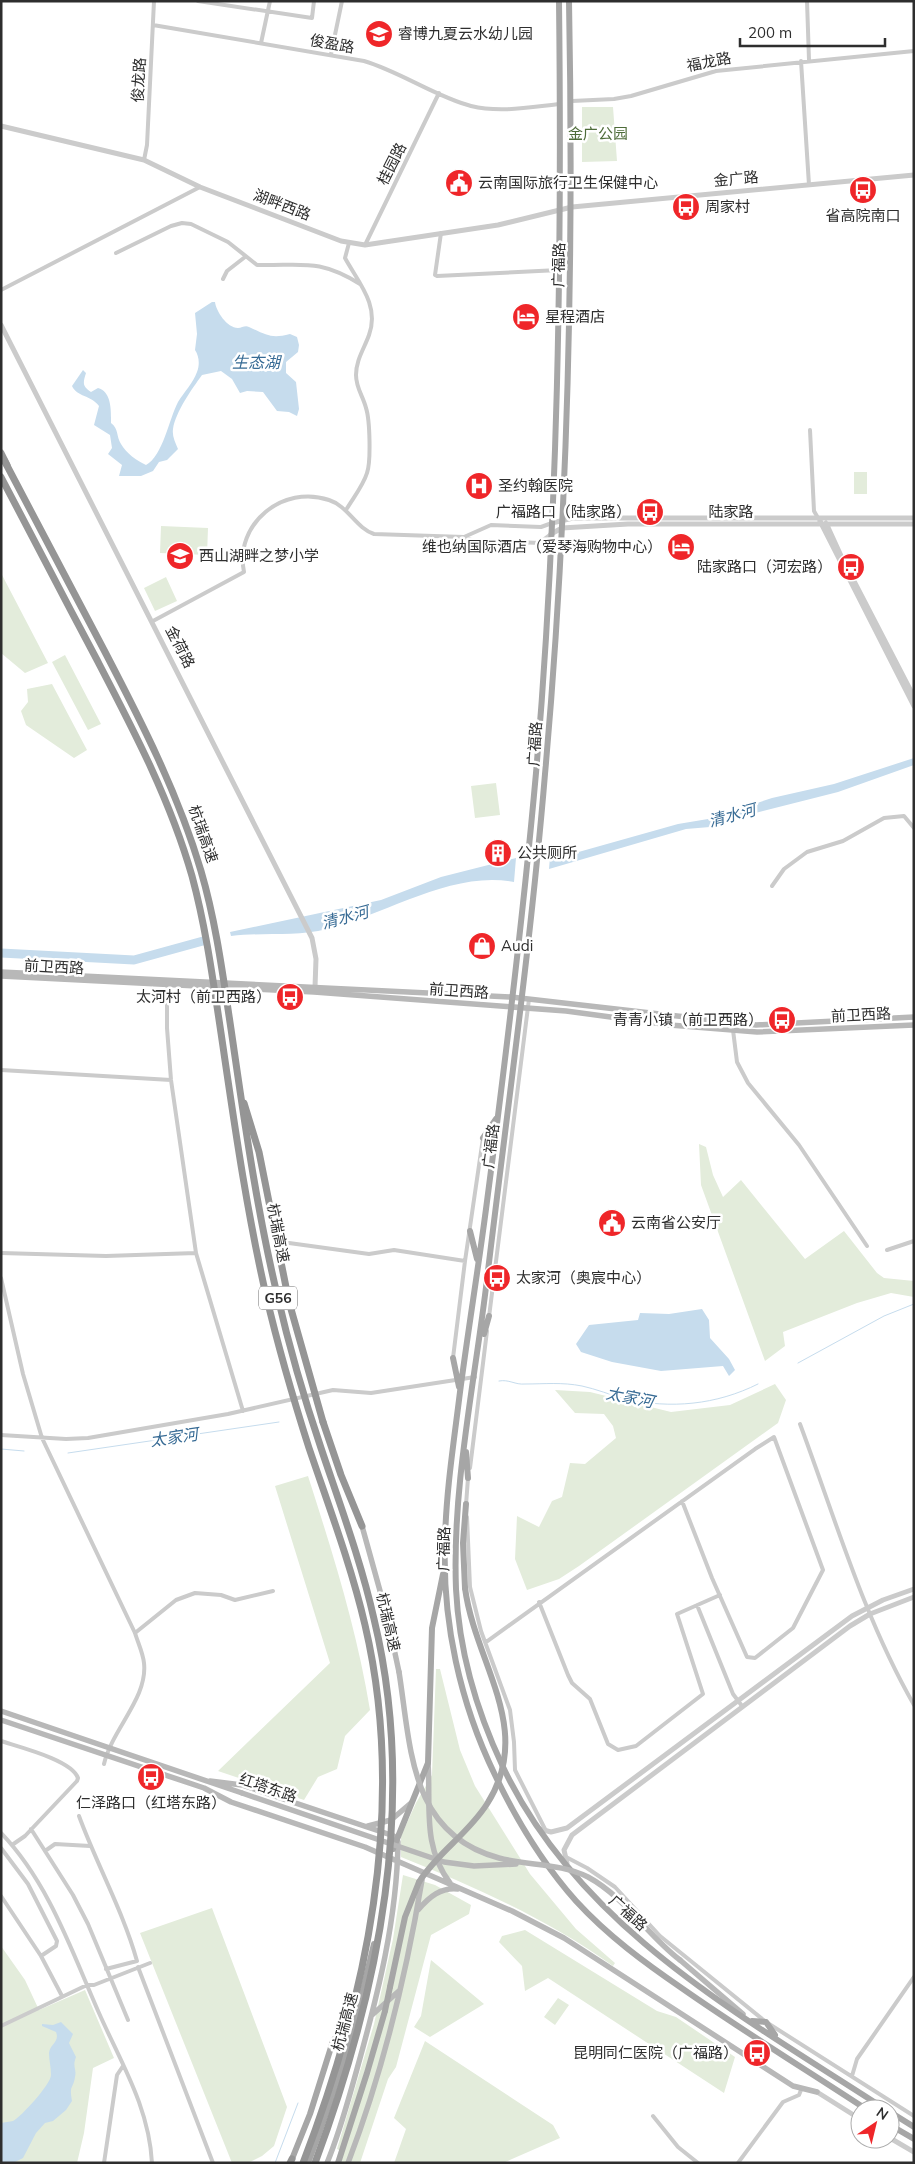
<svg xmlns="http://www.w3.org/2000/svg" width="915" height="2164" font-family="Mulish,'Noto Sans SC',sans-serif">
<rect width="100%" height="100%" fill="#fff"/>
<path fill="#e3ecdb" d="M 582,107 L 613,107 L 617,161 L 582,162 Z
M 854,472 L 867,472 L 867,494 L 854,494 Z
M 161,526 L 208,528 L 207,555 L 160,553 Z
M 1,573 L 48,663 L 25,673 L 1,653 Z
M 166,577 L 177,601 L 155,611 L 144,588 Z
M 65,655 L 101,724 L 88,730 L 52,662 Z
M 52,684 L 87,750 L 74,758 L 26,725 L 21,711 L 28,702 L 27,689 Z
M 496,783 L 500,815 L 475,818 L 471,786 Z
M 699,1144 L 706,1147 L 713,1175 L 723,1197 L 741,1180 L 805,1259 L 844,1231 L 877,1273 L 884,1278 L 914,1281 L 914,1297 L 891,1293 L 857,1303 L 783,1332 L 785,1346 L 765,1361 L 701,1185 Z
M 775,1384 L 786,1400 L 778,1423 L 579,1566 L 559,1579 L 527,1590 L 515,1559 L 517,1516 L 539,1527 L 552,1501 L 562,1497 L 570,1463 L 585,1464 L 616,1438 L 613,1426 L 604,1414 L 575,1413 L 555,1390 L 590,1392 L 671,1412 L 730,1405 Z
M 308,1476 C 333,1554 357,1630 370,1710 L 345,1736 L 337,1769 L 318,1777 L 304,1800 L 218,1771 L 330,1663 L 275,1486 Z
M 436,1669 L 440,1669 L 460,1750 L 475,1786 L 530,1874 L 576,1929 L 615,1963 L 613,1966 C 548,1919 475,1887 401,1857 L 401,1836 L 416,1803 L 432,1775 Z
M 403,1875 L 435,1885 L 471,1905 L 469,1914 L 431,1935 L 396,2067 L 388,2079 L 360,2163 L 339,2163 L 343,2152 L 337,2149 L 374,2024 L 393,1939 Z
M 212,1908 L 287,2107 L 274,2146 L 262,2156 L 248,2163 L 232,2163 L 140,1933 Z
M 525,1930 L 657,2011 L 676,2017 L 735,2057 L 724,2093 L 548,1978 L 525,1991 L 522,1966 L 499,1942 L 502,1936 Z
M 1,1946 L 25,1980 L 39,2010 L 85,1990 L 114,2058 L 93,2068 L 84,2133 L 77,2163 L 1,2163 Z
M 431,1960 L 484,2004 L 430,2037 L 414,2027 L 421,2016 Z
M 558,1998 L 569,2005 L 555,2025 L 544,2017 Z
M 425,2041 L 553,2125 L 560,2138 L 503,2163 L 394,2163 L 406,2129 L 394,2118 Z"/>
<path fill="#c6dced" d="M 212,302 L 215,302 C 216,311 227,328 238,328 C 242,328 245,325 249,327 C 267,335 271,339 290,334 L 297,337 L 299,345 L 298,352 L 286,362 L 286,373 L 296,382 L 299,409 L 297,416 L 289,412 L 277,411 L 263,392 L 247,391 L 240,393 L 232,379 L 221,371 L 202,375 C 192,389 176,411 173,429 C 172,436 175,442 178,449 L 167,460 L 159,462 L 153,471 L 141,476 L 119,476 L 122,465 L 108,454 L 112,448 L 110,435 L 94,425 L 99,406 C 91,395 77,397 72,386 L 83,370 L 86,373 C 83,383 82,386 91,392 L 98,388 C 112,392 111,411 111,423 C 119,429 116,436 121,444 C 126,453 137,461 146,465 C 163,456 169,419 178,402 C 184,392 193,383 197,372 C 200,364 199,356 195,350 L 197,334 L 195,313 Z
M 914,758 L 914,765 L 838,792 L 724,821 L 710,827 L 686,829 L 549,869 L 550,857 L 575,853 L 678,824 L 708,819 L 772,798 L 834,784 Z
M 516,858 L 514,882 C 452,870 387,914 327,929 C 296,937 263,932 231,936 L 230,932 L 381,900 L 441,877 Z
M 702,1309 L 709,1320 L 710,1338 L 729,1359 L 735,1370 L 729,1376 L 723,1366 L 661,1371 L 612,1362 L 581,1352 L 576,1344 L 589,1325 L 638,1320 L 640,1313 L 669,1314 Z
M 61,2022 L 73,2034 L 69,2043 L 76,2057 C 72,2067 77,2069 75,2077 C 73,2090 69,2084 72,2101 L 66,2110 L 53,2121 L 45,2123 L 36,2133 L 23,2158 L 13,2163 L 1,2163 L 1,2123 C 4,2122 10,2122 13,2121 C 21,2117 51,2084 51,2075 C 51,2067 49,2060 49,2053 C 50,2044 60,2042 56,2032 L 42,2026 L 42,2024 L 53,2025 Z"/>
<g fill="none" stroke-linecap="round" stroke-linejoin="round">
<path stroke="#c6dced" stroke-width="1" d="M 798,1363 L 884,1316 L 914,1304
M 499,1381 C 509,1379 515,1385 525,1384 C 544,1384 562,1382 582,1386 C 596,1389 611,1395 625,1399 C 671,1409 716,1405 758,1384
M 1,1449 L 24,1451
M 68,1453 L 279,1422
M 275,2163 L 298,2103"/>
<path stroke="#c6dced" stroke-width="9" d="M 1,953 L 134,960 L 203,941"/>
<path stroke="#cbcbcb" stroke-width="4" d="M 198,1 L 312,18 L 314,1
M 807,1 L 809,60
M 153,25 L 364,61 C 401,72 436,97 471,106 C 500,113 531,107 560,104
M 261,43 L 270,1
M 331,54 L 342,1
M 801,61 L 809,185
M 572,101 L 614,99 L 631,96 L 716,71 L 914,51
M 144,160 L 147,145 L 154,1
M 441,233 L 435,275 L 437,276 L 559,270
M 365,245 L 439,93
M 116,253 L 171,226 L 182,223 L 191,224 L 228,242 L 257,265 C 302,266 318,258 360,284
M 223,279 L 227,271 L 245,257
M 1,290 L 200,187
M 810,430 L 814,511 L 818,518
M 346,510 C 353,498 363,486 367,473 C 371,462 370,420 366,408 C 363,396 356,388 356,375 C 356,360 364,349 369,335 C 380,305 358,282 345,258 L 349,243
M 464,537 L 491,525 L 541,527 L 552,523
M 153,621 L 244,572 C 234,524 283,484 329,500 C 348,506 356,528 374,534 L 464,537 L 472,540 L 539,543 L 551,534
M 772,886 L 784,869 L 807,852 L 843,841 L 884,818 L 904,816 L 914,828
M 167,985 L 167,1028 L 171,1080 L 196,1253 L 243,1411
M 733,1030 L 737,1062 L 748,1083 L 799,1145 L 867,1246
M 1,1070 L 171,1080
M 289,1243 L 369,1254 L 394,1250 L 465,1261
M 887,1250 L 914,1241
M 1,1253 L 106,1256 L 196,1253
M 1,1278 L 23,1374 L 42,1438 L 135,1633 C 138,1643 143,1653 144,1663 C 148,1698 112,1729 104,1764
M 489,1317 L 529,999
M 453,1358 L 465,1261 L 483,1138
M 800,1424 C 835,1518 864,1618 914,1705
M 1,1435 L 66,1439 L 88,1438 L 228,1414 L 333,1390 L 371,1393 L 475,1377
M 470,1468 L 487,1331
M 466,1505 L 468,1478
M 467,1517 L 470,1587 L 481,1631 L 510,1710 L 514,1742 L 515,1770 L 546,1831
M 539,1602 L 568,1675 L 572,1683 L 590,1699 L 608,1744 L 618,1750 L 636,1746 L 703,1694 L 677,1614 L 720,1595
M 697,1605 L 733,1694 L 742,1706
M 135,1633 L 176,1600 L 195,1593 L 221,1595 L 235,1600 L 273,1591
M 486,1642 L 755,1449 L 774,1437 L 823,1570 L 793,1628 L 755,1658 L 747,1657 L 712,1578 L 682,1501
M 1,1741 C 19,1747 72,1760 78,1778 L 77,1781 L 25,1836 L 12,1845
M 79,1816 C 97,1865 123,1911 137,1961 L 106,1969
M 31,1829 L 73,1895 L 88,1924 L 128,2020
M 1,1833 C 49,1883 72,1952 99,2013 C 121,2063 149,2107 152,2163
M 1,1848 L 28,1884 L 57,1941 L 56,1946 L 41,1956
M 45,1851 L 55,1844 L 90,1846
M 566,1857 L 587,1868 L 615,1887 L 660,1936 L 766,2022 L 914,2116
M 1,1896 L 41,1956 L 62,1996
M 138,1967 L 213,2163
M 1,2026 L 87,1985 L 94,1985 L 150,1963
M 852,2076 L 857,2059 L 914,1977
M 653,2116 L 678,2147 L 698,2163
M 104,2163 L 117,2075 L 123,2066
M 738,2163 L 783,2102 L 799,2095 L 801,2090"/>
<path stroke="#cbcbcb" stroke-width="5" d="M 1,126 L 144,160 L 200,187 L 341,241 L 365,245 L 498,225 L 572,207 L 914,175
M 1,325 L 312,938 L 316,959 L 315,987
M 820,521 L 914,706
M 552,523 L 573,518 L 914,518
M 826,523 L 842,558 L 914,697
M 551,534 L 562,528 L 628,524 L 914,524
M 540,1829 L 551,1832 L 567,1828 L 852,1616 L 883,1600 L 914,1589
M 567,1863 L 564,1850 L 572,1835 L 850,1626 L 870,1614 L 914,1597
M 817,2092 L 860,2119
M 890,2138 L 914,2152"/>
<path stroke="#b8b8b8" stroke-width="5.5" d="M 1,972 L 511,997 L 756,1025 L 914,1017
M 1,976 L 314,992 L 566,1011 L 670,1025 L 757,1032 L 914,1025
M 362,1526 L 387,1616 L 399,1672
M 1,1711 L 242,1793
M 1,1720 L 204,1788 L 231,1802 L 365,1847 L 512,1911 L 564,1938 L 793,2086 L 817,2092
M 428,1763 C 431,1806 422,1846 450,1883
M 210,1781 L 242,1785 L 394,1836
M 368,1826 L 391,1820 L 411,1803
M 418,1910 C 429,1897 441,1887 458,1889
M 680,1960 L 743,2014
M 372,2015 L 400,1990
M 327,2163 C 340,2132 348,2101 357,2069 C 378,1994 397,1919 398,1842
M 348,2163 C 383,2071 406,1976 422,1880"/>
<path stroke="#a6a6a6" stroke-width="6" d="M 559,1 C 562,259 558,517 536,773 C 523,919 505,1064 486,1209 C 478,1270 468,1331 460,1392 C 454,1441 446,1491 445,1541 C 442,1621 460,1703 495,1775 C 516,1819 544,1865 576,1901 C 608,1936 645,1963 683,1989 C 743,2031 805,2069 866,2109
M 569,1 C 574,259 568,517 545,774 C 531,943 507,1111 487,1279 C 475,1382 452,1485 456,1589 C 459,1650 477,1712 503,1767 C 579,1928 742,2016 885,2109
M 483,1138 L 496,1119
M 470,1231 L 477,1259
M 484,1334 L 489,1316
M 453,1358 L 459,1387
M 466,1452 L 468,1478
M 465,1588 L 463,1543 L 466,1504
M 393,1849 L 428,1763 L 432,1628 L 443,1574
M 390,1987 L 405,1917 L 419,1882
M 752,2021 L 766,2022 L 775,2035
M 890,2112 L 914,2127
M 890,2125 L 914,2139
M 292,2159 L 310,2114 L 333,2041 L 350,2020
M 308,2163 C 336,2091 357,2019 374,1944
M 338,2163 L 367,2073 L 385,2011"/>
<path stroke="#959595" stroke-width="7" d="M 1,453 L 7,465
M 244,1103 L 259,1152 L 289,1302
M 323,1422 L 341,1475 L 362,1526
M 290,2163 L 292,2159"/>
<path stroke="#b8b8b8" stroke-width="5.5" d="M 399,1672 C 411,1747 409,1834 499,1858 C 529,1866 560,1863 588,1877 C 625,1897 647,1935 680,1960
M 242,1793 L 444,1862 L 474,1866 L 516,1864"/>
<path stroke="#a6a6a6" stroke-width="6" d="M 419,1882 C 438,1852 468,1834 487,1804 C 535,1729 475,1664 465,1588
M 385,2011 L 390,1987"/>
<path stroke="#959595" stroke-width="7" d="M 4,460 C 37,523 71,587 104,650 C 141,721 178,793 201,871 C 216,922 223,976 231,1029 C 244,1118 256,1206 277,1294 C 289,1346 304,1398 321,1448 C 340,1505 361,1561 374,1619 C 418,1801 379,1991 315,2163
M 1,477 C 33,538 64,598 96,658 C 133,729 170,799 192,876 C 206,928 213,980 221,1033 C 234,1121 246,1208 266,1295 C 278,1346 293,1398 309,1448 C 329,1507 351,1565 365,1625 C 407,1804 368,1994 303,2163
M 289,1302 L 323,1422"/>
</g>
<defs>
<g id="school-disc" transform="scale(1.4375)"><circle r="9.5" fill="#ef2629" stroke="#fff"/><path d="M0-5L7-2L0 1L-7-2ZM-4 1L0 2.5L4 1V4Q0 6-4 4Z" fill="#fff"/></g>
<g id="civic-disc" transform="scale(1.4375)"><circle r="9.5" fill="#ef2629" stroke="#fff"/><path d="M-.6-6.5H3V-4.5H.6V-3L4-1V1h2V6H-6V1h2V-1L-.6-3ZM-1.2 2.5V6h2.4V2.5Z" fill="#fff"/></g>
<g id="bus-disc" transform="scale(1.4375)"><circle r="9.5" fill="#ef2629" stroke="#fff"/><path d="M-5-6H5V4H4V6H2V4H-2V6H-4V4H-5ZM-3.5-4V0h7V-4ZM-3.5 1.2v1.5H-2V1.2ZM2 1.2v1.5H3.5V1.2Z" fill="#fff"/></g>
<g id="hotel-disc" transform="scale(1.4375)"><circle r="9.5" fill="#ef2629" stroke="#fff"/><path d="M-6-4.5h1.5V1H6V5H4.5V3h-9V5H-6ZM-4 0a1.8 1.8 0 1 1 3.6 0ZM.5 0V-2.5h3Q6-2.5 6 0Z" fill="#fff"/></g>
<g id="hospital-disc" transform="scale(1.4375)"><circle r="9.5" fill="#ef2629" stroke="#fff"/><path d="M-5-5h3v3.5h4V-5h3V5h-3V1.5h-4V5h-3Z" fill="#fff"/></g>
<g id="building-disc" transform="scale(1.4375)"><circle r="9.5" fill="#ef2629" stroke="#fff"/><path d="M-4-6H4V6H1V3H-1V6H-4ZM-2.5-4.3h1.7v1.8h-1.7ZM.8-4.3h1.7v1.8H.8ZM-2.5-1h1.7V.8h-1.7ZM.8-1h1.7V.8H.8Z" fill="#fff"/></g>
<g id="shop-disc" transform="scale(1.4375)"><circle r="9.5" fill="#ef2629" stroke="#fff"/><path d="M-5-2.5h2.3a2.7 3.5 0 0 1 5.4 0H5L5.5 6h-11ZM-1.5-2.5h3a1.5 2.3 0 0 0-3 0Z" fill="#fff"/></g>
</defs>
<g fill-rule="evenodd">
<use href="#school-disc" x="379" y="34"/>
<use href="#civic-disc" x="459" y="183"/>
<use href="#bus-disc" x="863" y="190"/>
<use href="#bus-disc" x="686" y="207"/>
<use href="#hotel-disc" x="526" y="317"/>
<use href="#hospital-disc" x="479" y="486"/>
<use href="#bus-disc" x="650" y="512"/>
<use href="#hotel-disc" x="681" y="547"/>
<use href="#school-disc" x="180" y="556"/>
<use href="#bus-disc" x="851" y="567"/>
<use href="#building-disc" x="498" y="853"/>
<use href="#shop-disc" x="482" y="946"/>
<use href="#bus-disc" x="290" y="997"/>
<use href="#bus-disc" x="782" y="1020"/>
<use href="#civic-disc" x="612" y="1223"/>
<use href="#bus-disc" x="497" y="1278"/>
<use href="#bus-disc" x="151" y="1777"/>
<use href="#bus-disc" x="757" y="2053"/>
</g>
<g text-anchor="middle" stroke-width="5" stroke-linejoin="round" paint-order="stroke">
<rect fill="#fff" stroke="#6d6d6d" stroke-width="1" x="259" y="1286.5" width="38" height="23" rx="4"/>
<g font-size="14" font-weight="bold" fill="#2e2e2e">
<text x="278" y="1303">G56</text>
</g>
<g font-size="15" fill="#2e2e2e" stroke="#fff" text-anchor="start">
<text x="398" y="39">睿博九夏云水幼儿园</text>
<text x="478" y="188">云南国际旅行卫生保健中心</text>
<text x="705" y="212">周家村</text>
<text x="863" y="221" text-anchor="middle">省高院南口</text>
<text x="545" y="322">星程酒店</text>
<text x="498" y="491">圣约翰医院</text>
<text x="631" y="517" text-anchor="end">广福路口（陆家路）</text>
<text x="662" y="552" text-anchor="end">维也纳国际酒店（爱琴海购物中心）</text>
<text x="199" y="561">西山湖畔之梦小学</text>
<text x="832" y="572" text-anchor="end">陆家路口（河宏路）</text>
<text x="517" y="858">公共厕所</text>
<text x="501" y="951">Audi</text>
<text x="271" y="1002" text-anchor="end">太河村（前卫西路）</text>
<text x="763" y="1025" text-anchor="end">青青小镇（前卫西路）</text>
<text x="631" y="1228">云南省公安厅</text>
<text x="516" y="1283">太家河（奥宸中心）</text>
<text x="151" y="1808" text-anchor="middle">仁泽路口（红塔东路）</text>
<text x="738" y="2058" text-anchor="end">昆明同仁医院（广福路）</text>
</g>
<g font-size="15" fill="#2e2e2e" stroke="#fff">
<text transform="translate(332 44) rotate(10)" y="5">俊盈路</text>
<text transform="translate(709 62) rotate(-11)" y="5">福龙路</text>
<text transform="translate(139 80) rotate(-87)" y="5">俊龙路</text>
<text transform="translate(392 164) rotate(-63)" y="5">桂园路</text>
<text transform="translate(736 179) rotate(-5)" y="5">金广路</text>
<text transform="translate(282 205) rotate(21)" y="5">湖畔西路</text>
<text transform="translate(559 265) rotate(-89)" y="5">广福路</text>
<text x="731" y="517">陆家路</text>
<text transform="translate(180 647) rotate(63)" y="5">金荷路</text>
<text transform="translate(535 744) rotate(-86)" y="5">广福路</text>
<text transform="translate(203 834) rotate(71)" y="5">杭瑞高速</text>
<text transform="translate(54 967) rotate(3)" y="5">前卫西路</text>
<text transform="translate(459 991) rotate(4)" y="5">前卫西路</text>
<text transform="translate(861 1015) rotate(-3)" y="5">前卫西路</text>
<text transform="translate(491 1146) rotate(-83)" y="5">广福路</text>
<text transform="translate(278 1233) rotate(79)" y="5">杭瑞高速</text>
<text transform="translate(444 1549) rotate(-89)" y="5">广福路</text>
<text transform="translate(388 1622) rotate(77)" y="5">杭瑞高速</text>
<text transform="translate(268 1788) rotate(19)" y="5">红塔东路</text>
<text transform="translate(628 1913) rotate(42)" y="5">广福路</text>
<text transform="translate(345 2022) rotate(-75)" y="5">杭瑞高速</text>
</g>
<g font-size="15" fill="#4e6c39" stroke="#fff">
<text x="598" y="139">金广公园</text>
</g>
<g font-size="16" font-style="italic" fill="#376b95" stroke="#fff">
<text x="256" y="368">生态湖</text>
<text transform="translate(732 815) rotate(-15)" y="6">清水河</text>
<text transform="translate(345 917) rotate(-15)" y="6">清水河</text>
<text transform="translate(630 1397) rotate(11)" y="6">太家河</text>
<text transform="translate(174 1437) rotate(-8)" y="6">太家河</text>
</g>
</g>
<rect width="915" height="2164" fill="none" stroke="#2e2e2e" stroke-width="5"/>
<g transform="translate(875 2124) rotate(35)"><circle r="24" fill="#ffffff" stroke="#ababab"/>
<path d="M0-4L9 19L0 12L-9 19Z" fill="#ef2629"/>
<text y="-8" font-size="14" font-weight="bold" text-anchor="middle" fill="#2e2e2e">N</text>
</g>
<path d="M740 38v8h145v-8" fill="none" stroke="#2e2e2e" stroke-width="2.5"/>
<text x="748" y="38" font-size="15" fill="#2e2e2e" stroke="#ffffff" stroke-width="4" paint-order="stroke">200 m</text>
</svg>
